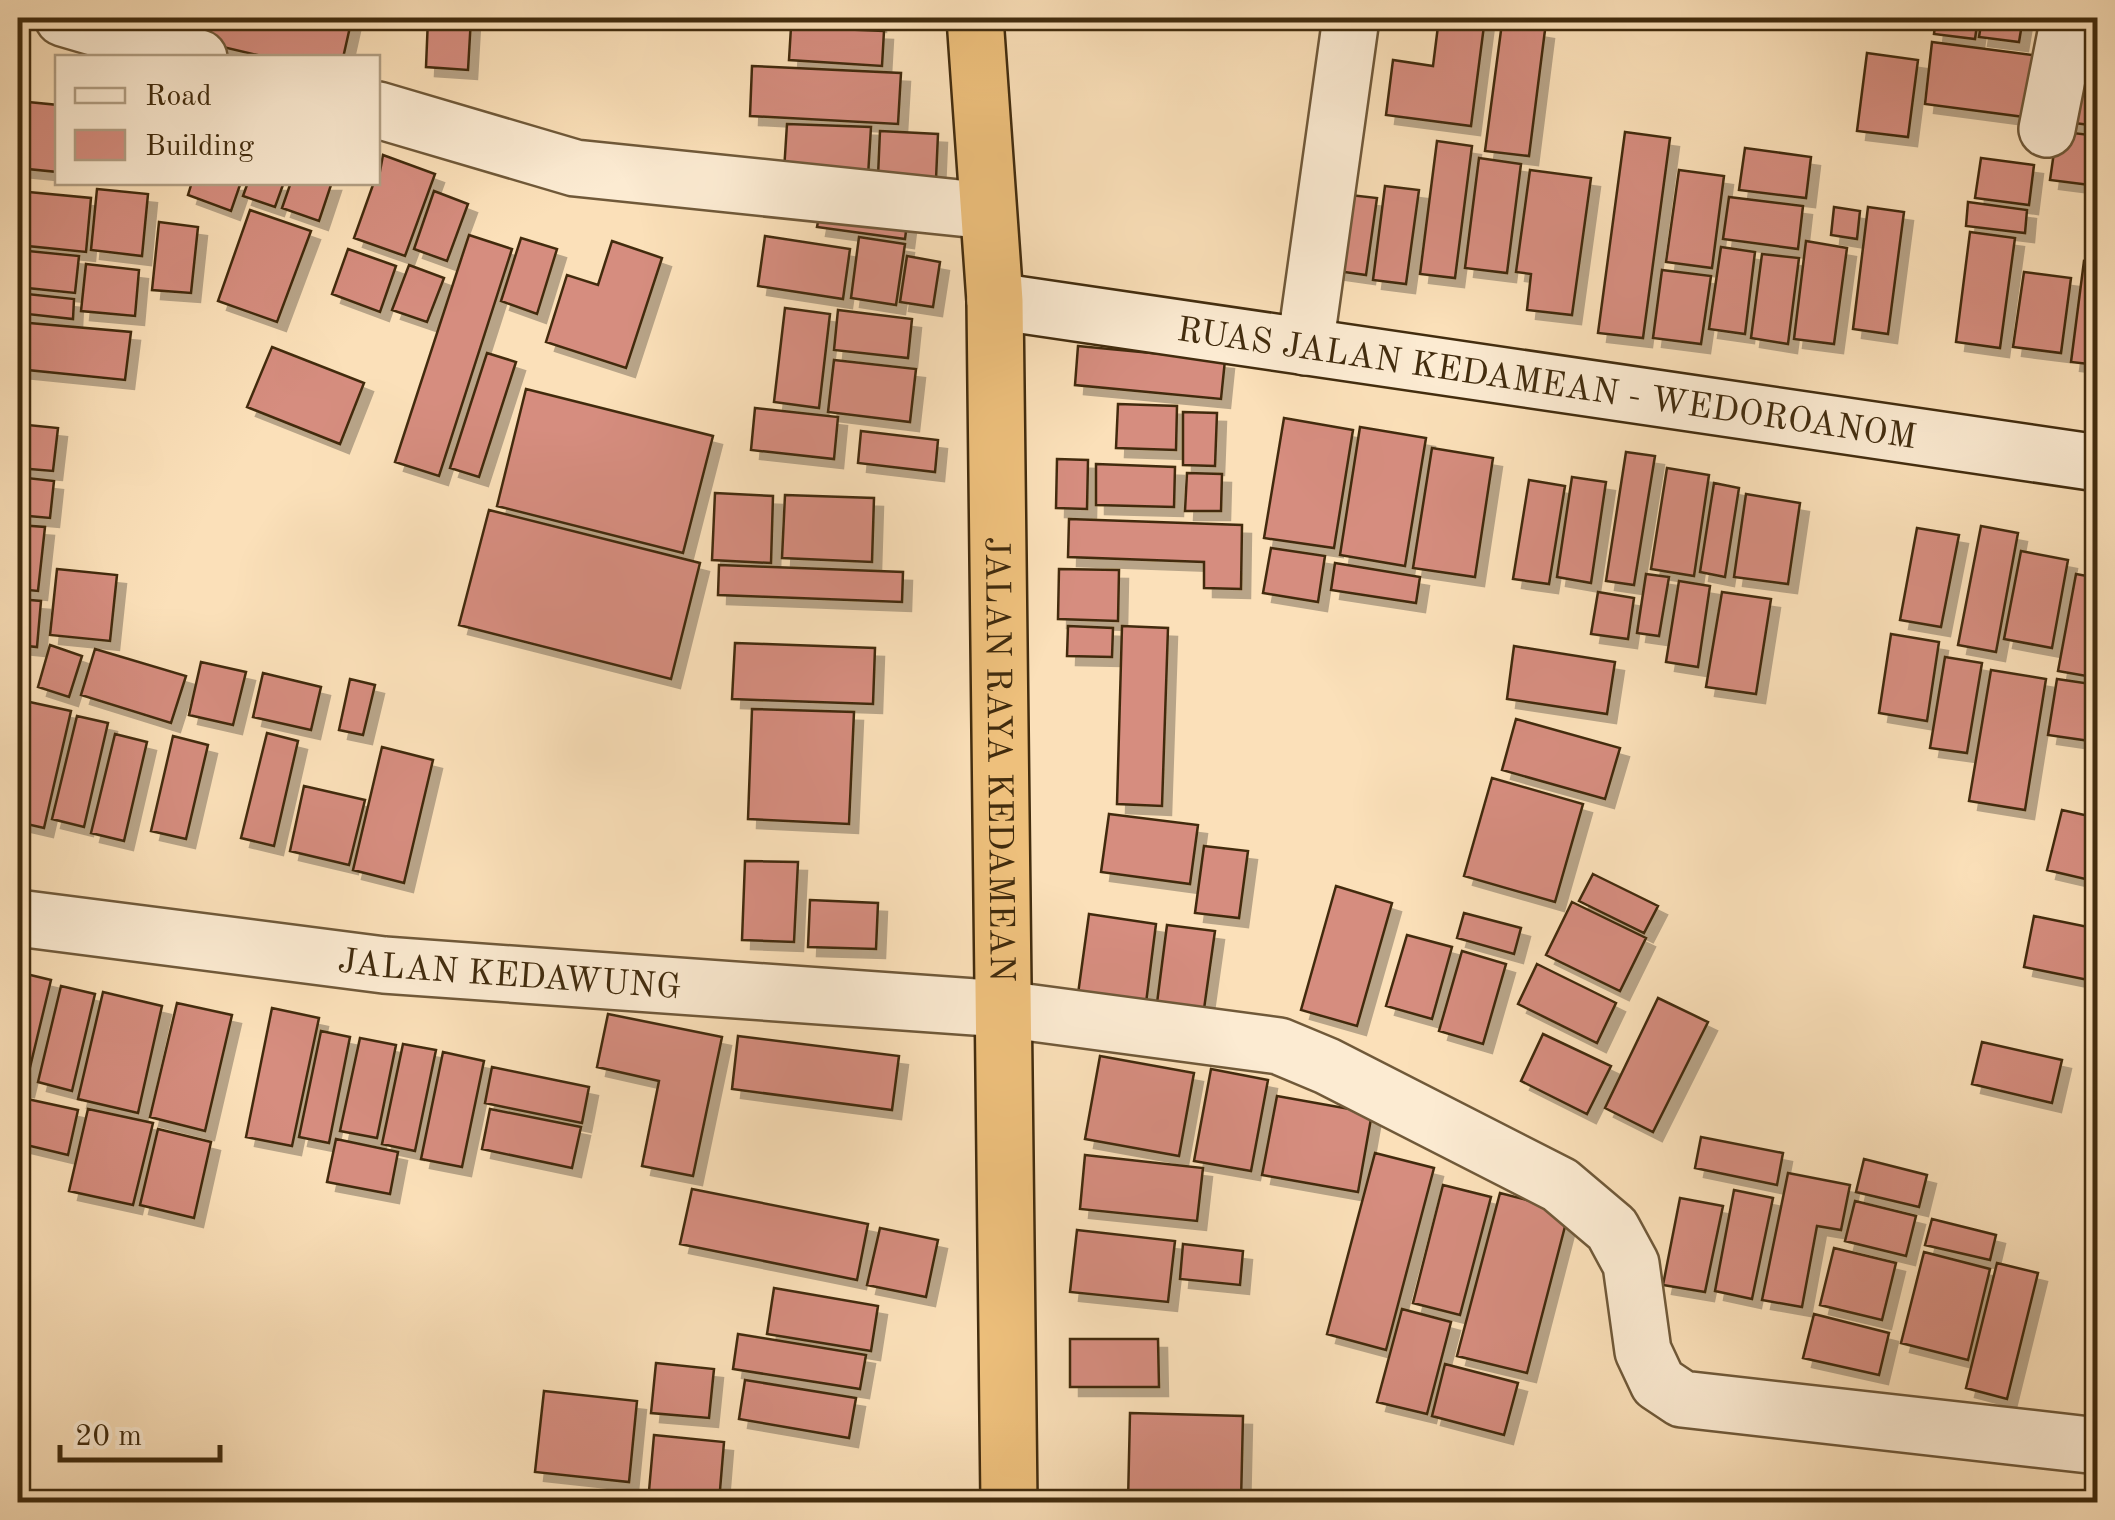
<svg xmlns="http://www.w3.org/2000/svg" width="2115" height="1520" font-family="'Old Standard TT',serif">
<defs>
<filter id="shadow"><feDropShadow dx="9" dy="9" stdDeviation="0" flood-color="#0004"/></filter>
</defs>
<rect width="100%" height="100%" fill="#fbe0b9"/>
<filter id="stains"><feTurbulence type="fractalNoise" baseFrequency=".002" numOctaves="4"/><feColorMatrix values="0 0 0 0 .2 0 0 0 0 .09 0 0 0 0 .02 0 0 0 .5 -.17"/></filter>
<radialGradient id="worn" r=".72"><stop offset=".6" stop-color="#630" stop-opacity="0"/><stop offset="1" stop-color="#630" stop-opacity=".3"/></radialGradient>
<path fill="#d68d7f" stroke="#422c0e" stroke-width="2.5" filter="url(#shadow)" d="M 176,18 L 352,18 L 343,58 L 270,58 L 172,35 Z
M 428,18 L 471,18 L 468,70 L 426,67 Z
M 795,18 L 877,18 L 877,23 Z
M 1439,18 L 1485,18 L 1471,126 L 1386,115 L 1393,60 L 1433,66 Z
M 1936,18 L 1978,18 L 1975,39 L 1934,34 Z
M 1982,18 L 2023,18 L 2019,42 L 1979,37 Z
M 1502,23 L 1545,30 L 1529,156 L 1485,151 Z
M 791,27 L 884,31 L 882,66 L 789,60 Z
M 1932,42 L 2040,56 L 2032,118 L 1925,104 Z
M 1867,53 L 1918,60 L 1908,137 L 1857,131 Z
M 752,66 L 901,73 L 898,124 L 750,116 Z
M 2071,80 L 2098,83 L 2098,126 L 2066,122 Z
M 18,101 L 58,105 L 58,172 L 18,168 Z
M 787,124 L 871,127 L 868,176 L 784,171 Z
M 880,131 L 938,134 L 936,179 L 878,176 Z
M 2057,131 L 2098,136 L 2098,186 L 2050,180 Z
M 1625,132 L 1670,138 L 1643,338 L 1598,333 Z
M 1437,141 L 1472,146 L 1455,278 L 1420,274 Z
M 1745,148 L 1811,157 L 1806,198 L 1739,190 Z
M 383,155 L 435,174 L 405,256 L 354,238 L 374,182 L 378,182 Z
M 1479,158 L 1521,164 L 1507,273 L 1465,268 Z
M 1981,158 L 2034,165 L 2029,205 L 1975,198 Z
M 1530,170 L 1591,178 L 1572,315 L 1527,310 L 1531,274 L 1516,272 Z
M 1679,170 L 1724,176 L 1712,268 L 1666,262 Z
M 192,182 L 241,182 L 231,211 L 188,195 Z
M 248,182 L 284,182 L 275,207 L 243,196 Z
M 291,182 L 332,182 L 319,221 L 282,208 Z
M 1385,186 L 1419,190 L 1406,284 L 1373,280 Z
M 97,189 L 148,194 L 142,256 L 91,250 Z
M 18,191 L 91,198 L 86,252 L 18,245 Z
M 434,191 L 468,204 L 447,261 L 414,249 Z
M 1341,194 L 1377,198 L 1366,275 L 1330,270 Z
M 823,195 L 909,208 L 905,239 L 817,227 Z
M 1729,197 L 1803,206 L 1798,249 L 1723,239 Z
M 1968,202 L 2027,210 L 2025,233 L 1966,226 Z
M 1834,207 L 1860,211 L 1857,239 L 1831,235 Z
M 1868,207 L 1904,212 L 1888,334 L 1853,329 Z
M 250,210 L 311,231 L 277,322 L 218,301 Z
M 159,222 L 198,227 L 191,293 L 152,290 Z
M 1970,232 L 2015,238 L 2000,348 L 1956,342 Z
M 469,235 L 512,249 L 439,476 L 395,462 Z
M 765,236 L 850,249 L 843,299 L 758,286 Z
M 859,237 L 905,244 L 896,305 L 851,298 Z
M 521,238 L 557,249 L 537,314 L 501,301 Z
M 612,241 L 662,258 L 626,368 L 546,342 L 567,275 L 598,285 Z
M 1806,241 L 1847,248 L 1834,344 L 1794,339 Z
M 1721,247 L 1755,252 L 1745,334 L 1709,329 Z
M 348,249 L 396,266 L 380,312 L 332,294 Z
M 18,250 L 79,256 L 75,293 L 18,287 Z
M 1762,254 L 1799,258 L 1788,344 L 1751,338 Z
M 907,256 L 940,262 L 933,307 L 900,302 Z
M 2084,261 L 2098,263 L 2098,365 L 2071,362 Z
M 86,264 L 139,270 L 135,316 L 81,311 Z
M 409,265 L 444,278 L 427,322 L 392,310 Z
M 1662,270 L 1711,276 L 1701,344 L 1653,338 Z
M 2024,272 L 2071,278 L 2061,353 L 2013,347 Z
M 18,293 L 74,299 L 73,319 L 18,313 Z
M 785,308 L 830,314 L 819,408 L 774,402 Z
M 838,310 L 912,319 L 908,358 L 834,350 Z
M 18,322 L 131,332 L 125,380 L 18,369 Z
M 1078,346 L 1225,360 L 1221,399 L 1075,385 Z
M 272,347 L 364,383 L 340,444 L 247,407 Z
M 487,353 L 516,362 L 479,477 L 450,468 Z
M 834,360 L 916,369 L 910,422 L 828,412 Z
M 526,389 L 713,436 L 683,553 L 497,506 Z
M 1118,404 L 1177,406 L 1176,450 L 1116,448 Z
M 755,408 L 838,417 L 834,459 L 751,450 Z
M 1183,412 L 1217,413 L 1215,466 L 1183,465 Z
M 1284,418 L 1353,430 L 1334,548 L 1264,538 Z
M 18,424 L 58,428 L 53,471 L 18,468 Z
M 1360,427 L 1426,438 L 1405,566 L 1340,555 Z
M 861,431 L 938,440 L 935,472 L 858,463 Z
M 1432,448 L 1493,458 L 1475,577 L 1413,568 Z
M 1626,452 L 1655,456 L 1634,585 L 1606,581 Z
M 1057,459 L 1088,460 L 1087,509 L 1056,508 Z
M 1096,464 L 1175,467 L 1174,507 L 1096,505 Z
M 1667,468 L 1709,475 L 1694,576 L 1651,569 Z
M 1187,473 L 1222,474 L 1221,511 L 1185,511 Z
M 18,477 L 54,481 L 50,518 L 18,515 Z
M 1572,477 L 1606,482 L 1591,583 L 1557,577 Z
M 1529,480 L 1565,486 L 1549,584 L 1513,579 Z
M 1714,483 L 1739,488 L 1725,577 L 1700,572 Z
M 715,493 L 773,496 L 771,563 L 712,560 Z
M 1746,494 L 1800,503 L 1788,584 L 1734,577 Z
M 785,495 L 874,498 L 872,562 L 782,558 Z
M 489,510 L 700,563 L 671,679 L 459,625 Z
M 1069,519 L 1242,525 L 1241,589 L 1204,588 L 1204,562 L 1068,557 Z
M 18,525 L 45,527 L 38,591 L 18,589 Z
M 1981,526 L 2018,533 L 1996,652 L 1958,645 Z
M 1917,528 L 1959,535 L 1941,627 L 1900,620 Z
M 1271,548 L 1325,556 L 1318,602 L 1263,593 Z
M 2021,551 L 2068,560 L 2052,648 L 2004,639 Z
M 1335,563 L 1420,577 L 1416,603 L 1331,590 Z
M 719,565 L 903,572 L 902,602 L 718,595 Z
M 57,569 L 117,575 L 110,641 L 50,635 Z
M 1059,569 L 1119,570 L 1118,621 L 1058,619 Z
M 1646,574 L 1669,577 L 1659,636 L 1637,633 Z
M 2076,574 L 2098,578 L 2098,678 L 2058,671 Z
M 1679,581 L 1710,586 L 1698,667 L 1666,662 Z
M 1598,592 L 1634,598 L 1628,639 L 1591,634 Z
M 1722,592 L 1771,599 L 1756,694 L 1706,687 Z
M 18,599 L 41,601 L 37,647 L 18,645 Z
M 1068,626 L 1113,628 L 1112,657 L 1067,656 Z
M 1122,626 L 1168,628 L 1162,806 L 1117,804 Z
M 1891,634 L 1939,642 L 1927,721 L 1879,713 Z
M 735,643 L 875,648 L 873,704 L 732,699 Z
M 50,645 L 82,656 L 69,697 L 38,687 Z
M 1514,646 L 1615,662 L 1607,714 L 1507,699 Z
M 95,649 L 186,676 L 171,723 L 81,695 Z
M 1945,657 L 1982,663 L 1967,753 L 1930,748 Z
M 201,662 L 246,672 L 233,725 L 189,715 Z
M 1991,670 L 2046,679 L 2025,810 L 1969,801 Z
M 263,673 L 321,687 L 311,730 L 253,717 Z
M 350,679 L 375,685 L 363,735 L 339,730 Z
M 2057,679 L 2098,685 L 2090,741 L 2048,735 Z
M 25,701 L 71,711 L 44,828 L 18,822 L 18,734 Z
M 752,709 L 854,712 L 849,824 L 748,819 Z
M 77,716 L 108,723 L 84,827 L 52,819 Z
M 1516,719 L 1620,748 L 1605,799 L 1502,770 Z
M 267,733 L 298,741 L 274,846 L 241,838 Z
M 115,734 L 147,742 L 124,841 L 91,833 Z
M 173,736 L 208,745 L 186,839 L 151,831 Z
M 382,747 L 433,760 L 404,883 L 353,870 Z
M 1492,778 L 1583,804 L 1555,902 L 1464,876 Z
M 304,786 L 365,800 L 349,865 L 290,851 Z
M 2062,810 L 2098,818 L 2098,882 L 2047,870 Z
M 1109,814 L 1198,825 L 1190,884 L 1101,872 Z
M 1204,846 L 1248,851 L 1239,918 L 1195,913 Z
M 745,861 L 798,862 L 794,942 L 742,940 Z
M 1593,874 L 1658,906 L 1644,933 L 1579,901 Z
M 1336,886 L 1392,903 L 1357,1026 L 1301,1010 Z
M 810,900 L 878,903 L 876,949 L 808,947 Z
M 1572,902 L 1646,938 L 1620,991 L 1546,955 Z
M 1464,913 L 1521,928 L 1514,954 L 1457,938 Z
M 1089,914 L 1156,924 L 1146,1003 L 1078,994 Z
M 2034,916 L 2098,929 L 2098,982 L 2024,967 Z
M 1167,925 L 1215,931 L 1204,1009 L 1157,1003 Z
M 1407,935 L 1452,947 L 1432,1019 L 1386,1006 Z
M 1462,951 L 1506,964 L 1483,1044 L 1439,1031 Z
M 1537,964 L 1616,1003 L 1597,1043 L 1518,1004 Z
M 18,972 L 51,980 L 25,1088 L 18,1087 Z
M 61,986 L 95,994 L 72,1091 L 38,1082 Z
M 103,992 L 162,1006 L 138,1113 L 78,1099 Z
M 1658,998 L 1708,1022 L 1653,1132 L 1605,1108 Z
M 177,1003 L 232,1015 L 205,1131 L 150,1117 Z
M 272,1008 L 319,1018 L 292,1146 L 246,1137 Z
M 608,1014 L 722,1037 L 693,1176 L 642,1166 L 659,1081 L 597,1067 Z
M 321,1031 L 350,1037 L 329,1143 L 299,1137 Z
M 1543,1034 L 1611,1066 L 1587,1114 L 1521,1081 Z
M 738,1036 L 899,1056 L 892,1110 L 732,1089 Z
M 360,1038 L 396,1045 L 377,1138 L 340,1131 Z
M 1982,1042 L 2062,1060 L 2052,1103 L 1972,1084 Z
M 403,1044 L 436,1050 L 415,1151 L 382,1144 Z
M 443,1052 L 484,1061 L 462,1167 L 421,1159 Z
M 1100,1056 L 1194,1073 L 1179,1156 L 1085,1139 Z
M 492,1067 L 589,1087 L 582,1123 L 485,1103 Z
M 1211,1069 L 1268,1080 L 1251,1171 L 1194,1161 Z
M 1277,1096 L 1372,1113 L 1358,1192 L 1262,1175 Z
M 18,1097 L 78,1110 L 68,1155 L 18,1143 Z
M 88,1109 L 153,1123 L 133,1205 L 69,1191 Z
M 490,1109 L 581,1127 L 572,1168 L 482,1149 Z
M 158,1129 L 211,1142 L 194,1218 L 140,1205 Z
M 1701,1137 L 1783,1153 L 1777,1185 L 1695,1168 Z
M 336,1139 L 398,1152 L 390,1194 L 327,1182 Z
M 1375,1153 L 1434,1168 L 1386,1350 L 1327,1334 Z
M 1085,1155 L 1203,1168 L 1197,1221 L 1080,1209 Z
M 1864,1159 L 1927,1175 L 1919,1207 L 1856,1192 Z
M 1788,1173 L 1850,1185 L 1841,1230 L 1817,1226 L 1802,1307 L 1762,1300 Z
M 1443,1185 L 1491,1197 L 1460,1315 L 1413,1303 Z
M 692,1189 L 868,1224 L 857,1280 L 680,1244 Z
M 1734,1190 L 1773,1198 L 1752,1299 L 1715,1291 Z
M 1500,1193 L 1569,1211 L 1527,1373 L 1457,1356 Z
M 1680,1198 L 1723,1206 L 1705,1292 L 1663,1285 Z
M 1855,1201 L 1916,1216 L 1906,1256 L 1845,1241 Z
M 1932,1219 L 1996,1235 L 1990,1260 L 1925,1245 Z
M 880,1228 L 938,1240 L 926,1297 L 867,1285 Z
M 1077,1230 L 1175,1241 L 1168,1302 L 1070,1292 Z
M 1183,1244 L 1243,1251 L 1240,1285 L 1180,1279 Z
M 1834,1248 L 1896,1263 L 1882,1320 L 1820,1305 Z
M 1924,1252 L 1990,1269 L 1968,1360 L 1901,1343 Z
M 1997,1263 L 2038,1273 L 2007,1399 L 1966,1388 Z
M 774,1288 L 878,1306 L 871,1351 L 767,1334 Z
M 1402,1309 L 1451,1322 L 1427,1414 L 1377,1402 Z
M 1814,1314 L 1889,1333 L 1879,1375 L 1803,1358 Z
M 738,1334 L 866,1355 L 860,1389 L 733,1369 Z
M 1070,1339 L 1158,1339 L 1159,1387 L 1070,1387 Z
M 656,1363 L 714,1369 L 709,1418 L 651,1413 Z
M 1445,1364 L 1518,1383 L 1504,1435 L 1432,1416 Z
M 745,1380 L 856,1398 L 849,1438 L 739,1419 Z
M 544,1391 L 637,1401 L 629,1482 L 535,1472 Z
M 1130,1413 L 1243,1416 L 1241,1502 L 1128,1502 Z
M 654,1435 L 724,1442 L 719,1502 L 648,1502 Z"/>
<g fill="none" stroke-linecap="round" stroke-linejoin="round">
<g stroke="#705939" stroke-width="60">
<g id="minor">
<path d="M 63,18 L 199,58"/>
<path d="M 378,110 L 575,168 L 988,211"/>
<path d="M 2047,129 L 2069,18"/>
<path d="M 1305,347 L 1351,18"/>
<path id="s1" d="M 18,918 L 384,965 L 1003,1009 L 1279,1046 L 1327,1066 L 1560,1185 L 1612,1229 L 1631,1264 L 1643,1351 L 1658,1383 L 1682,1399 L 2098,1446"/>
</g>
</g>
<g stroke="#422c0e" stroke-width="60">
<g id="secondary">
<path id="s2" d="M 995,301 L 2098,463"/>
</g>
</g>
<g stroke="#422c0e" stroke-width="60">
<g id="trunk">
<path id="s3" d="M 975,18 L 995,301 L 1009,1502"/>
</g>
</g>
<use href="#minor" stroke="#fcebd2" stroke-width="55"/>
<use href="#secondary" stroke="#fcebd2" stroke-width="55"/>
<use href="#trunk" stroke="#eec07c" stroke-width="55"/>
</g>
<g text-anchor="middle" stroke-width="8" stroke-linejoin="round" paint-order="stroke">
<g font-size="35" fill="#422c0e" stroke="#fcebd2">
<text dy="12" stroke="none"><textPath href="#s2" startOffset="558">RUAS JALAN KEDAMEAN - WEDOROANOM</textPath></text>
<text dy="12" stroke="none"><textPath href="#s3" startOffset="742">JALAN RAYA KEDAMEAN</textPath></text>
<text dy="12" stroke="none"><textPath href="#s1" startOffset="495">JALAN KEDAWUNG</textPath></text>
</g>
</g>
<rect width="2115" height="1520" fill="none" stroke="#fbe0b9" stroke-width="60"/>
<rect x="20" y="20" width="2075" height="1480" fill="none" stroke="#422c0e" stroke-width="5"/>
<rect x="30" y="30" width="2055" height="1460" fill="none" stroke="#422c0e" stroke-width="2.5"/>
<rect x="55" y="55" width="325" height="130" fill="#fcebd2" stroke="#b29f84" stroke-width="2.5"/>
<rect x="75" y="88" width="50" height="15" fill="#fcebd2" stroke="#b29f84" stroke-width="2.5"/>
<text x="145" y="105" font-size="30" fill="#422c0e">Road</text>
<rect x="75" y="130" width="50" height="30" fill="#d68d7f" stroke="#b29f84" stroke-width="2.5"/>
<text x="145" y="155" font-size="30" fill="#422c0e">Building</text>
<path d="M60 1445v15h160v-15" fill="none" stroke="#422c0e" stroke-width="5"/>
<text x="75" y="1445" font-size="30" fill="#422c0e" stroke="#fcebd2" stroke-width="8" paint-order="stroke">20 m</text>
<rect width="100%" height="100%" filter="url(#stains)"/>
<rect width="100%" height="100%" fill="url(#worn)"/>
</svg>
